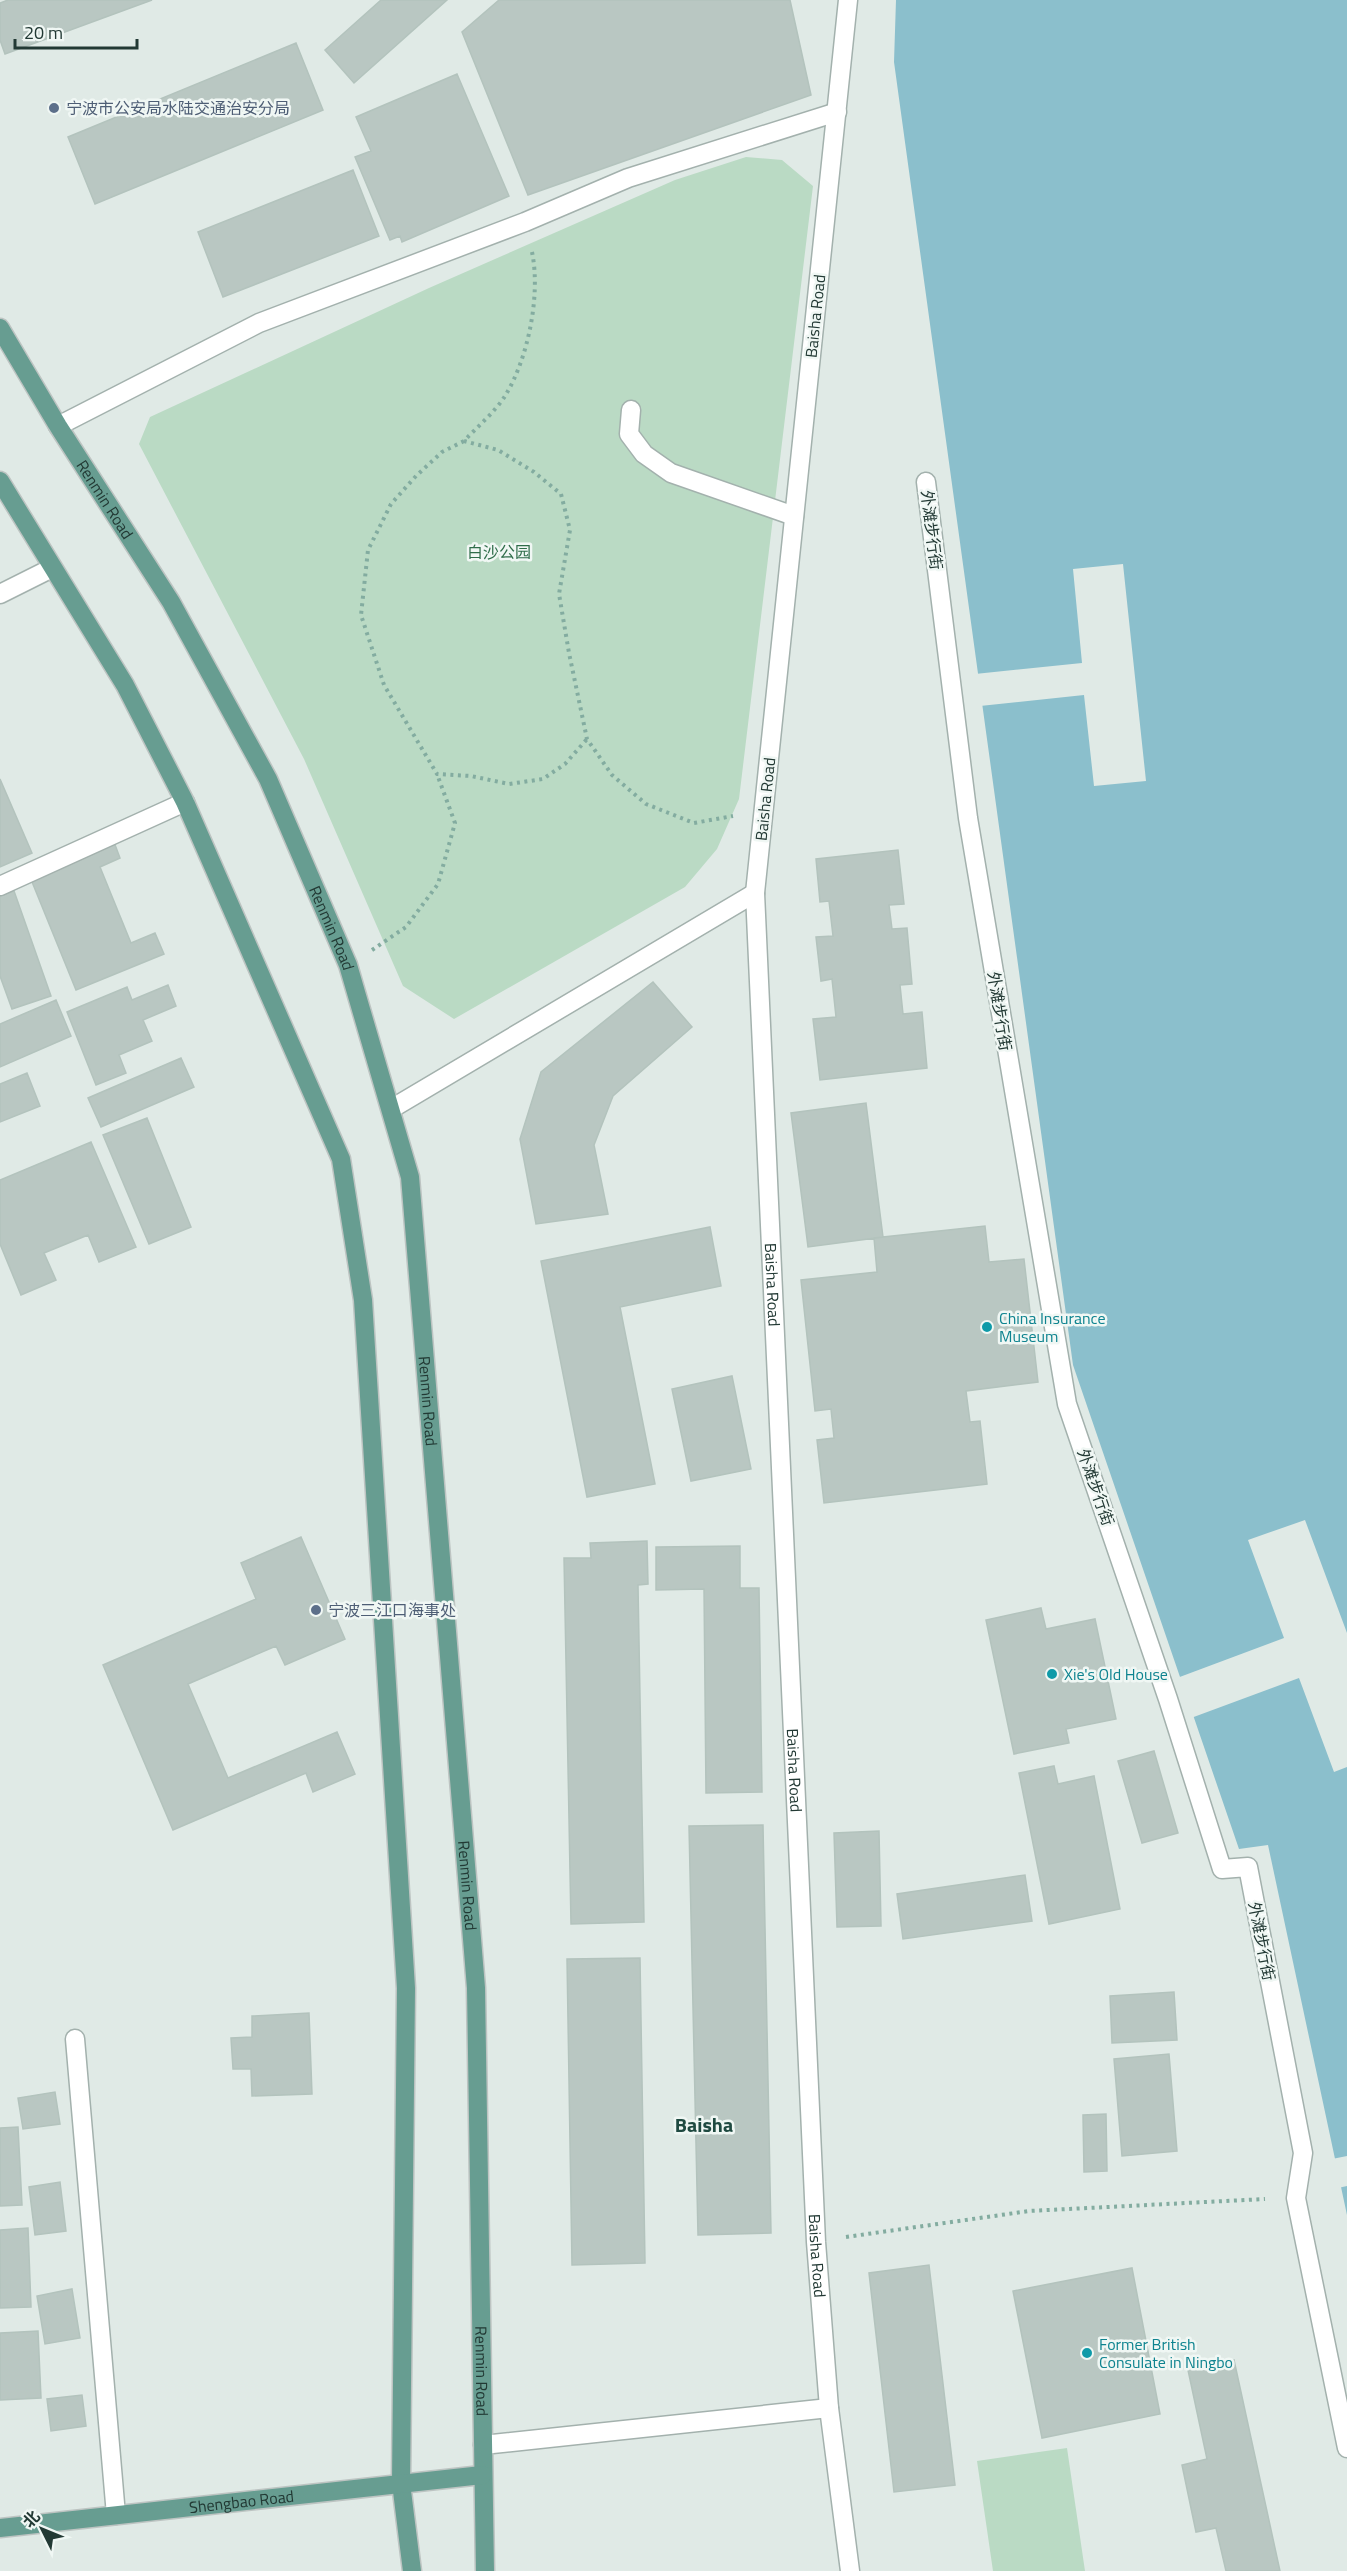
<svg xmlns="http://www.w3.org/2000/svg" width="1347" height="2571" font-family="'Titillium Web','Noto Sans SC',sans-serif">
<rect width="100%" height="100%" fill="#e0eae6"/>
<path fill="#badac4" d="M 746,157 L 782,160 L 813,186 L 739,799 L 717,849 L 685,887 L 454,1019 L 403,986 L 304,759 L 139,444 L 150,417 L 429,288 L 675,180 Z
M 1067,2448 L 1085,2571 L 993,2571 L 977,2461 Z"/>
<path fill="#8bbfcc" d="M 896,0 L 1347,0 L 1347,2215 L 1268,1845 L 1239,1849 L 1073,1365 L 894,62 Z"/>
<path fill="#e0eae6" d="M 1123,564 L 1146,781 L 1094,786 L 1084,695 L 980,706 L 975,674 L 1082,663 L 1073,569 Z
M 1305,1520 L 1347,1633 L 1347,1767 L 1334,1772 L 1299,1678 L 1191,1718 L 1177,1678 L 1284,1638 L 1248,1540 Z
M 1347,2156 L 1347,2186 L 1338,2188 L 1332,2159 Z"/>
<path fill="#b9c7c2" stroke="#b3c3bd" stroke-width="1.5" d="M 8,0 L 152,0 L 5,54 L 0,40 L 0,3 Z
M 381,0 L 447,0 L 354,83 L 325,50 Z
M 499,0 L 790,0 L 811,95 L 528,195 L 462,32 Z
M 296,43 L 323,110 L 95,204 L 68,137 Z
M 457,74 L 509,196 L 402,242 L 400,236 L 390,240 L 355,157 L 371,151 L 356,117 Z
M 353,170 L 379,236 L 223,297 L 198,232 Z
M 0,779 L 32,853 L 0,867 Z
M 114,842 L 120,858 L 100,867 L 131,943 L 155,933 L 164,954 L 76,990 L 30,877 Z
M 898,850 L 904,904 L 889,905 L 892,929 L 907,928 L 912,984 L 900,985 L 903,1014 L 922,1012 L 927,1068 L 820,1080 L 813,1019 L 836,1017 L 832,979 L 821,981 L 816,937 L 833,936 L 829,901 L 820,902 L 816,859 Z
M 14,891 L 51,996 L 12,1009 L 0,976 L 0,896 Z
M 653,982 L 692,1027 L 613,1096 L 594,1145 L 608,1214 L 536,1224 L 520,1139 L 541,1072 Z
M 168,985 L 176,1006 L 143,1020 L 152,1041 L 119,1055 L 126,1073 L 96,1085 L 67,1012 L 127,987 L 132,1000 Z
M 56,1000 L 71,1036 L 0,1067 L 0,1024 Z
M 181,1058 L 194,1087 L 101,1127 L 88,1098 Z
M 27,1073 L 40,1106 L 0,1122 L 0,1084 Z
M 866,1103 L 883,1237 L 808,1247 L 791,1113 Z
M 147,1118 L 191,1227 L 149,1244 L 103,1135 Z
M 91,1142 L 136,1247 L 99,1262 L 88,1235 L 44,1253 L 56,1280 L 21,1295 L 0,1244 L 0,1180 Z
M 985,1226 L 989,1262 L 1024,1259 L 1038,1382 L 966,1391 L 970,1422 L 980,1421 L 987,1484 L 824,1503 L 817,1440 L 834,1438 L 831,1409 L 815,1411 L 801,1280 L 877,1272 L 874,1238 Z
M 710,1227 L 721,1286 L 620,1307 L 655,1484 L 587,1497 L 541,1261 Z
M 732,1376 L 751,1469 L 691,1481 L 672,1389 Z
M 301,1537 L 345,1639 L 285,1665 L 276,1646 L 188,1684 L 228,1778 L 337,1732 L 355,1774 L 313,1792 L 306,1773 L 173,1830 L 103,1665 L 256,1599 L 241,1563 Z
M 647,1541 L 648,1584 L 638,1585 L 644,1922 L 571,1924 L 564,1558 L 591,1558 L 590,1543 Z
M 740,1546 L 740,1588 L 759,1588 L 762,1792 L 706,1793 L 704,1589 L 656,1590 L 656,1547 Z
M 1041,1608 L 1046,1629 L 1095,1619 L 1116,1719 L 1066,1729 L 1069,1743 L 1014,1754 L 986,1620 Z
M 1154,1751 L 1178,1833 L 1142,1843 L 1118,1761 Z
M 1054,1766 L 1058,1784 L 1094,1776 L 1120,1909 L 1049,1924 L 1019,1773 Z
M 763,1825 L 771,2233 L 698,2235 L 689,1826 Z
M 879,1831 L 881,1926 L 837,1927 L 834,1833 Z
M 1025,1875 L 1032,1921 L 903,1939 L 897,1894 Z
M 640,1958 L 645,2263 L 572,2265 L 567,1959 Z
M 1174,1992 L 1177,2040 L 1112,2043 L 1110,1996 Z
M 309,2013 L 312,2094 L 252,2096 L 251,2069 L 233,2069 L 231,2038 L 252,2037 L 252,2016 Z
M 1169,2054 L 1177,2151 L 1122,2156 L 1114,2059 Z
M 55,2092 L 60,2124 L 23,2129 L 18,2098 Z
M 1106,2114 L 1107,2171 L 1084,2172 L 1083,2115 Z
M 18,2127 L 22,2205 L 0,2206 L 0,2128 Z
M 60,2182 L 66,2231 L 35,2235 L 29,2187 Z
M 28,2228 L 31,2307 L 0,2308 L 0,2230 Z
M 929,2265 L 955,2485 L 894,2492 L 869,2273 Z
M 1132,2268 L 1160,2414 L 1042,2438 L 1013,2291 Z
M 72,2289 L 80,2338 L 45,2344 L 37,2296 Z
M 38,2331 L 41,2398 L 0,2400 L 0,2333 Z
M 1234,2360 L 1280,2571 L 1226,2571 L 1216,2528 L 1196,2532 L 1182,2465 L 1207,2459 L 1188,2370 Z
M 82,2395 L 86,2426 L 51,2431 L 47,2399 Z"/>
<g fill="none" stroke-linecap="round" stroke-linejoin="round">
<g stroke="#a3b1ad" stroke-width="21">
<g id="minor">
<path id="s1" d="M 848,0 L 755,893 L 816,2242 L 829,2408 L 850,2571"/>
<path d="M 631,410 L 629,434 L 644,454 L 671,473 L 794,516"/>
<path d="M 58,426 L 259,323 L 525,222 L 628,178 L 837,112"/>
<path d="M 926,482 L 968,818 L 1067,1404 L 1168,1699 L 1222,1869 L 1248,1867 L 1303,2153 L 1296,2198 L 1347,2448"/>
<path d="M 0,594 L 52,568"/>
<path d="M 0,886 L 185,802"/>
<path d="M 391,1109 L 755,893"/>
<path d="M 75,2039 L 116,2515"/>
<path d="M 483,2445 L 829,2408"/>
</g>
</g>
<g stroke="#bdc4c2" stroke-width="21">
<g id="major">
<path id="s2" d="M 0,328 L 58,426 L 171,602 L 268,779 L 348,965 L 410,1177 L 476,1988 L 485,2571"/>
<path d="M 0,481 L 125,685 L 185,802 L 341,1159 L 363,1300 L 406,1988 L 401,2483 L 412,2571"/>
<path id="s3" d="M 0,2528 L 482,2475"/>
</g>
</g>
<path stroke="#83aca0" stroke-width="4" stroke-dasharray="3 4.5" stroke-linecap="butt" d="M 532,252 C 541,295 528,359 505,396 C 495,412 477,427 464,441 L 498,450 L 534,472 L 561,494 L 570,530 L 559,594 L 569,653 L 587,739 L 612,775 L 646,804 L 694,823 L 733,816
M 464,441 L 442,452 L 416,476 L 391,504 L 368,550 L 361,615 L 384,685 L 437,774 L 471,776 L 509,784 L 543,779 L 565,764 L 587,739
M 372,950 L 406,927 L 438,884 L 455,823 L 437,774
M 846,2237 L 1029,2211 L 1265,2199"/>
<use href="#minor" stroke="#fff" stroke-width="18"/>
<use href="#major" stroke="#679d91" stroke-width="18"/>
</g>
<g fill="#5c6f8a" stroke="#f0f7f4" stroke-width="2">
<circle cx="54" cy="108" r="6"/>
<circle cx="316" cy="1610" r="6"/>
</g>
<g fill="#0f9aa8" stroke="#f0f7f4" stroke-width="2">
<circle cx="987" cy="1327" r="6"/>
<circle cx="1052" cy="1674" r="6"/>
<circle cx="1087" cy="2353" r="6"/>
</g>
<g text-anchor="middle" stroke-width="5" stroke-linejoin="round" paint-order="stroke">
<g font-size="16" fill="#4e5e75" stroke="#f0f7f4" text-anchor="start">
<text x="66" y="114">宁波市公安局水陆交通治安分局</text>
<text x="328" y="1616">宁波三江口海事处</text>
</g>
<g font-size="16" fill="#223934" stroke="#f0f7f4">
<text transform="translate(815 316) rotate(-84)" y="6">Baisha Road</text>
<text dy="6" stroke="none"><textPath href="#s2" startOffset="201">Renmin Road</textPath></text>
<text transform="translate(932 530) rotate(83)" y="6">外滩步行街</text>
<text transform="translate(765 799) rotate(-84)" y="6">Baisha Road</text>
<text dy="6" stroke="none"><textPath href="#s2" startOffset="687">Renmin Road</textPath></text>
<text transform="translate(1000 1011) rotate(81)" y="6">外滩步行街</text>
<text dy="6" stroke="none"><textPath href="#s1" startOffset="1290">Baisha Road</textPath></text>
<text dy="6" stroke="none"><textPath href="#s2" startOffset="1173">Renmin Road</textPath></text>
<text transform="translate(1096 1487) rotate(71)" y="6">外滩步行街</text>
<text dy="6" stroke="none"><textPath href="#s1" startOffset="1776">Baisha Road</textPath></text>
<text dy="6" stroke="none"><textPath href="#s2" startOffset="1659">Renmin Road</textPath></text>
<text transform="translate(1262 1941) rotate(79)" y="6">外滩步行街</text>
<text dy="6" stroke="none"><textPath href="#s1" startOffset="2262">Baisha Road</textPath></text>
<text dy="6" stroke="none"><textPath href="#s2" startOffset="2145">Renmin Road</textPath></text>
<text dy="6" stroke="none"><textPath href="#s3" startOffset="243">Shengbao Road</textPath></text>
</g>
<g font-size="16" fill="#2f6d4a" stroke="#f0f7f4">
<text x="499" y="558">白沙公园</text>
</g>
<g font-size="16" fill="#0d838f" stroke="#f0f7f4" text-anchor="start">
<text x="999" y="1324">China Insurance<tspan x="999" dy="18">Museum</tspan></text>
<text x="1064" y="1680">Xie's Old House</text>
<text x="1099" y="2350">Former British<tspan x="1099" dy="18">Consulate in Ningbo</tspan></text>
</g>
<g font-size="20" font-weight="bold" fill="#1f4a41" stroke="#f0f7f4">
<text x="704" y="2132">Baisha</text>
</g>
</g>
<g transform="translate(42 2529) rotate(313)" stroke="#f0f7f4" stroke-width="4.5" paint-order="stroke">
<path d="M0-4.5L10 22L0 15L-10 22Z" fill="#223934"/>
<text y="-9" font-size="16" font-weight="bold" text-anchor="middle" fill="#223934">北</text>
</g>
<path d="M15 39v9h122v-9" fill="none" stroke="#223934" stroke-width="3"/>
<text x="24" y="39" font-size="18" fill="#223934" stroke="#f0f7f4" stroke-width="4.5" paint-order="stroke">20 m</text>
</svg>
